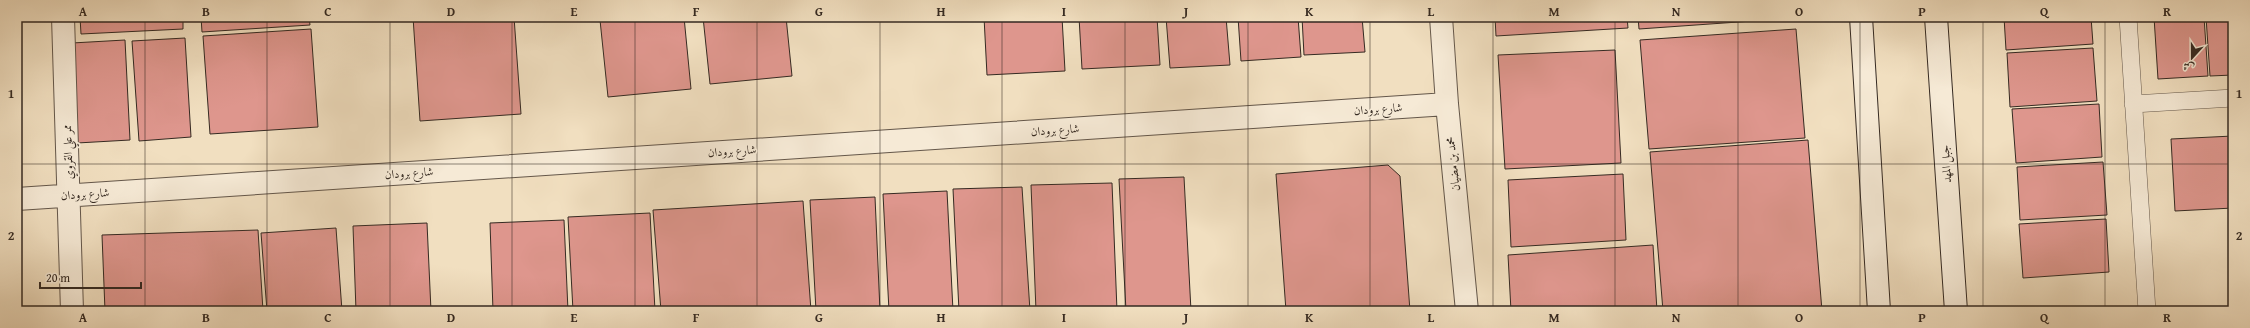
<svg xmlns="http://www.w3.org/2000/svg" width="2250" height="328" font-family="'Gentium Book Plus',Amiri,serif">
<rect width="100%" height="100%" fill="#f1dfc0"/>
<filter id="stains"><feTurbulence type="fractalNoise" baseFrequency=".005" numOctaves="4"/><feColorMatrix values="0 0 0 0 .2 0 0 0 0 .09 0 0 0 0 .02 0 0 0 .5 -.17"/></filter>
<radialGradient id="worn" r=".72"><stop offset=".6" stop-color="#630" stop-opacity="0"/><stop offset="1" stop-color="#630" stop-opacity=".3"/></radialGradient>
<path fill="#de968d" stroke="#352a22" d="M 80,17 L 183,17 L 183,29 L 81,34 Z
M 201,17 L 309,17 L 310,25 L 202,32 Z
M 413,17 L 514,17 L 521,114 L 420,121 Z
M 629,17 L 684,17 L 691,89 L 608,97 L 600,20 Z
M 703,17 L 786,17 L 792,76 L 710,84 Z
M 984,17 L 1062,17 L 1065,71 L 987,75 Z
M 1079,17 L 1157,17 L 1160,65 L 1082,69 Z
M 1166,17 L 1226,17 L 1230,65 L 1170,68 Z
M 1238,17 L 1298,17 L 1301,57 L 1241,61 Z
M 1302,17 L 1362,17 L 1365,52 L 1304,55 Z
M 1495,17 L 1627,17 L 1628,28 L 1496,36 Z
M 1638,17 L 1795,17 L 1795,18 L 1639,29 Z
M 2004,17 L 2091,17 L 2093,44 L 2006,50 Z
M 2154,17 L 2204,17 L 2208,76 L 2158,79 Z
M 2206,17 L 2233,17 L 2233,75 L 2210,76 Z
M 311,29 L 318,127 L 210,134 L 203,36 Z
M 1796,29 L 1805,138 L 1649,149 L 1640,40 Z
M 185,38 L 191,137 L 139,141 L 132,41 Z
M 125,40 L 130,140 L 77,143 L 72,43 Z
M 2093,48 L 2097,101 L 2010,107 L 2007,53 Z
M 1615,50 L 1621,163 L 1505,169 L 1498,55 Z
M 2099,104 L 2102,157 L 2016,163 L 2012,109 Z
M 2233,136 L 2233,208 L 2175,211 L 2171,139 Z
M 1808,140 L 1822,311 L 1663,311 L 1650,152 Z
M 2103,162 L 2107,215 L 2020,220 L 2017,167 Z
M 1388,165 L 1400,176 L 1410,311 L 1286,311 L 1276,174 Z
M 1623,174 L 1626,240 L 1511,247 L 1508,180 Z
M 1184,177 L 1191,311 L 1126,311 L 1119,179 Z
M 1112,183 L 1117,311 L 1036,311 L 1031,185 Z
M 1022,187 L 1030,311 L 959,311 L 953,189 Z
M 947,191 L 953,311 L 889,311 L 883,194 Z
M 875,197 L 880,311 L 816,311 L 810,200 Z
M 803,201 L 811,311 L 661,311 L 653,210 Z
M 650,213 L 655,311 L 573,311 L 568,217 Z
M 2106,219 L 2109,272 L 2023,278 L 2019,224 Z
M 564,220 L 568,311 L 493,311 L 490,223 Z
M 427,223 L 431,311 L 356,311 L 353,226 Z
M 336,228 L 342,311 L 267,311 L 261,233 Z
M 258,230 L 263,311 L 105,311 L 102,235 Z
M 1653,245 L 1657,311 L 1511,311 L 1508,255 Z"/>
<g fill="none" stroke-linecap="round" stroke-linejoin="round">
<g stroke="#64574a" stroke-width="18">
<path id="lane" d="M 2128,17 L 2147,311
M 2133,104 L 2233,98"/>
</g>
<g stroke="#64574a" stroke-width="24">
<path id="street" d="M 63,17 L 72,311
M 1441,17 L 1447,104 L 1467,311
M 17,199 L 1447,104"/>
</g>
<g stroke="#352a22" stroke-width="24">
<path id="secondary" d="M 1861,17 L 1879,311
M 1936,17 L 1956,311"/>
</g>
<use href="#lane" stroke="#f6ead6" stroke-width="17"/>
<use href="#street" stroke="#f6ead6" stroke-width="22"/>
<use href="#secondary" stroke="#f6ead6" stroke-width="22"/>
</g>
<path fill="none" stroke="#352a22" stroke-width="1" stroke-opacity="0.55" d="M 145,17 L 145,311M 267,17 L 267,311M 390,17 L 390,311M 512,17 L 512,311M 635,17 L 635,311M 757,17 L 757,311M 880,17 L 880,311M 1002,17 L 1002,311M 1125,17 L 1125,311M 1248,17 L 1248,311M 1370,17 L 1370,311M 1493,17 L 1493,311M 1615,17 L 1615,311M 1738,17 L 1738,311M 1860,17 L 1860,311M 1983,17 L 1983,311M 2105,17 L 2105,311M 17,164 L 2233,164"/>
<g text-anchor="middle" stroke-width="3.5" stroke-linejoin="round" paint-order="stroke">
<g font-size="12" fill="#352a22" stroke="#f6ead6">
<text transform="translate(1378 109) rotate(-4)" y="4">شارع برودان</text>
<text transform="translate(1055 130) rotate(-4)" y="4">شارع برودان</text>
<text transform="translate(732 151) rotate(-4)" y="4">شارع برودان</text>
<text transform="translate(68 152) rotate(-92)" y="4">ممر علي القروي</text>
<text transform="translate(1453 164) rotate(-96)" y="4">محمد بن مضيان</text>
<text transform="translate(1946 164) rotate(-94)" y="4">جبل المهد</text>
<text transform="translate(409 173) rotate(-4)" y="4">شارع برودان</text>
<text transform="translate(85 194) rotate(-4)" y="4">شارع برودان</text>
</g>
</g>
<rect width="2250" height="328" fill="none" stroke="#f1dfc0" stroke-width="44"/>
<g transform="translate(2192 58) rotate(201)" stroke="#f6ead6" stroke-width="3" paint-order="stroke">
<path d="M0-3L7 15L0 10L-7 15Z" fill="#352a22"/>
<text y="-6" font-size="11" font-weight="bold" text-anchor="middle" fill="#352a22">ش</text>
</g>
<path d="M40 282v6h101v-6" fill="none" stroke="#352a22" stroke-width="2"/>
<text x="46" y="282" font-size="12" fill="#352a22" stroke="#f6ead6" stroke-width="3" paint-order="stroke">20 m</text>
<rect x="22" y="22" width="2206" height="284" fill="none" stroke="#352a22" stroke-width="1.5"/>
<g font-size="13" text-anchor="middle" font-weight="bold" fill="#352a22">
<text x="83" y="16">A</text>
<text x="206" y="16">B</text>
<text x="328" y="16">C</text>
<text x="451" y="16">D</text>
<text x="574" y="16">E</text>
<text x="696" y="16">F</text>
<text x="819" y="16">G</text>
<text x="941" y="16">H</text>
<text x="1064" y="16">I</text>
<text x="1186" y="16">J</text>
<text x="1309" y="16">K</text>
<text x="1431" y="16">L</text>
<text x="1554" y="16">M</text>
<text x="1676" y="16">N</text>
<text x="1799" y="16">O</text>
<text x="1922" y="16">P</text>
<text x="2044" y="16">Q</text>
<text x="2167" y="16">R</text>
<text x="11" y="98">1</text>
<text x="2239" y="98">1</text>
<text x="11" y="240">2</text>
<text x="2239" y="240">2</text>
<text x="83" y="322">A</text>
<text x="206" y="322">B</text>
<text x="328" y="322">C</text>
<text x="451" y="322">D</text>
<text x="574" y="322">E</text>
<text x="696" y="322">F</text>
<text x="819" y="322">G</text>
<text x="941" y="322">H</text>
<text x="1064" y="322">I</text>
<text x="1186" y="322">J</text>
<text x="1309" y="322">K</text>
<text x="1431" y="322">L</text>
<text x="1554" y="322">M</text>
<text x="1676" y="322">N</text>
<text x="1799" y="322">O</text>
<text x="1922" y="322">P</text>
<text x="2044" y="322">Q</text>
<text x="2167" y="322">R</text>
</g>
<rect width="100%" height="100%" filter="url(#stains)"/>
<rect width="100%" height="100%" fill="url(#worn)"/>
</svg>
